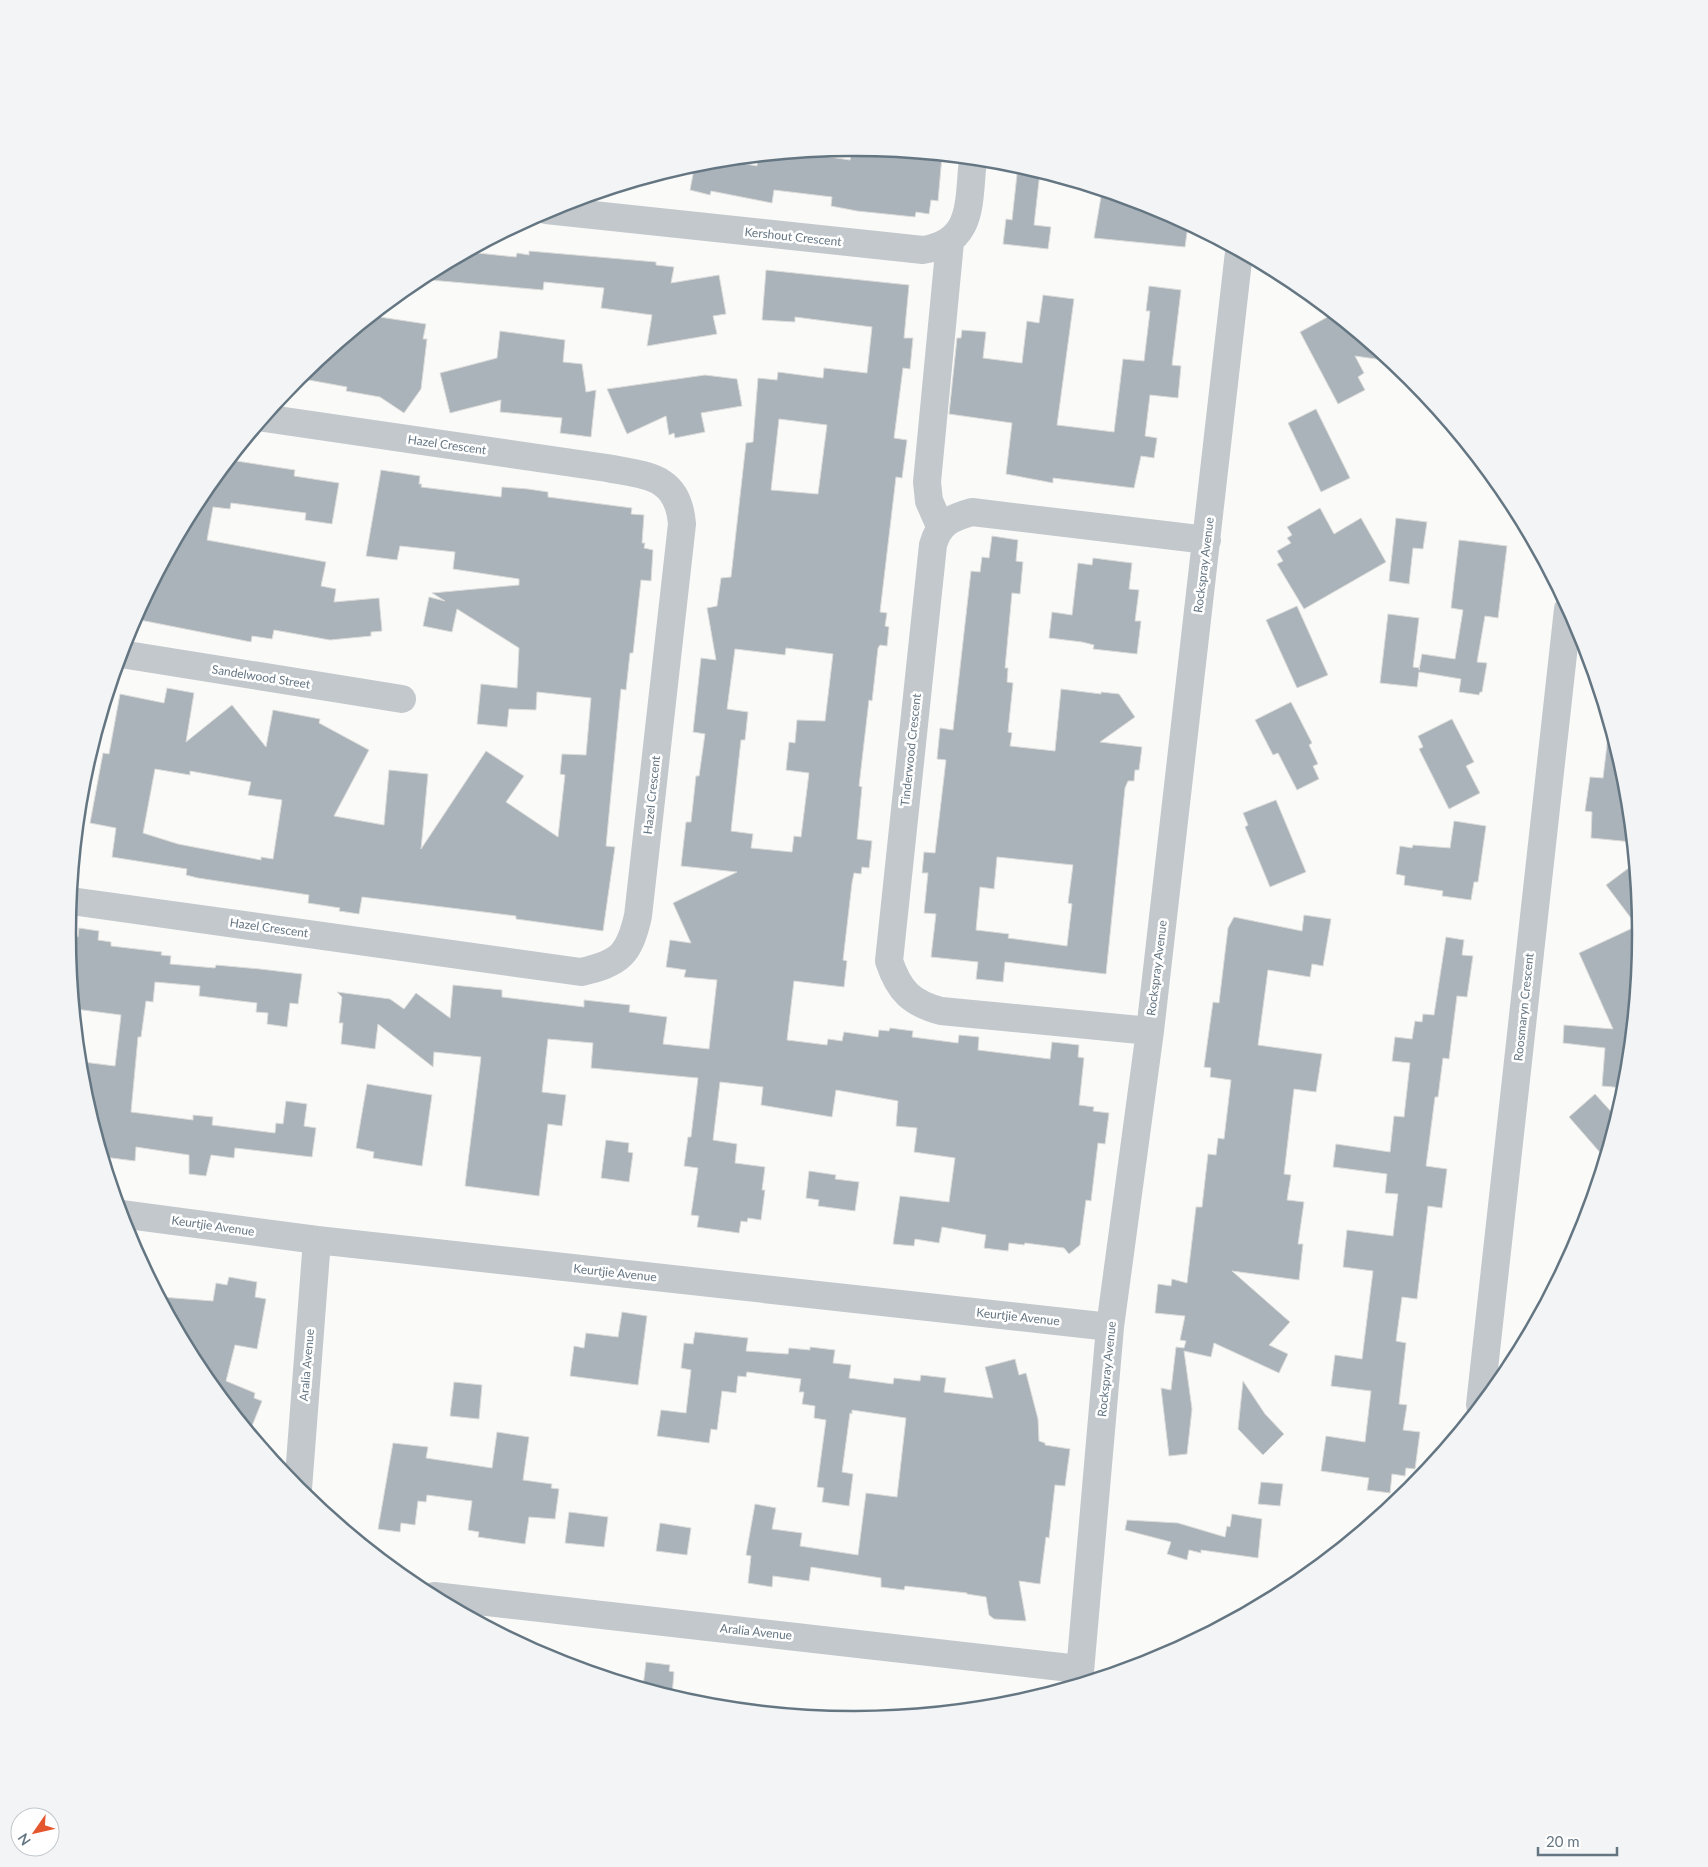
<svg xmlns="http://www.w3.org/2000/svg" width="1708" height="1867" font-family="Lato,sans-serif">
<rect width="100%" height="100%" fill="#fafaf8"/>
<path fill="#aab3b9" stroke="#dcdcda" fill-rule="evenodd" d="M 856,147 L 942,156 L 938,201 L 931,200 L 929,214 L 916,212 L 915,217 L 857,211 L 831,206 L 832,197 L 774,190 L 772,203 L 711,191 L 710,195 L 690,190 L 695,164 L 701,162 L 725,160 L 757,166 L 758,156 L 811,151 L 810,154 L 850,160 L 851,155 L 855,155 Z
M 1018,165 L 1040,172 L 1034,225 L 1051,227 L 1048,249 L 1003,244 L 1006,219 L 1012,220 Z
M 1102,191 L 1150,205 L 1149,214 L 1174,217 L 1188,225 L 1185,247 L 1094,238 Z
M 529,251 L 656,262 L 656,265 L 674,267 L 671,283 L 719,275 L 726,314 L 713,316 L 717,334 L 647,346 L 652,315 L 601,308 L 604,288 L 544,282 L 543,290 L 418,279 L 468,252 L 516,257 L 517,253 L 529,255 Z
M 766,270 L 909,285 L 904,338 L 913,338 L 910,369 L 903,368 L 894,438 L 907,440 L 902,478 L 896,477 L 880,612 L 887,613 L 885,626 L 889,627 L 887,646 L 880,645 L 878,648 L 872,701 L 869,700 L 859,786 L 862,787 L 857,839 L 872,841 L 869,868 L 862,867 L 861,874 L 854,873 L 852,883 L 843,960 L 847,961 L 844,987 L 794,981 L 787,1040 L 827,1045 L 828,1039 L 842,1041 L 844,1032 L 878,1037 L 879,1030 L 889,1031 L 890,1028 L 913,1031 L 912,1037 L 958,1043 L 959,1035 L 979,1037 L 978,1050 L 1050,1059 L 1052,1042 L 1079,1045 L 1078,1057 L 1084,1058 L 1079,1105 L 1094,1107 L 1093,1111 L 1109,1113 L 1105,1144 L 1098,1143 L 1091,1201 L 1086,1200 L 1080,1245 L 1069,1254 L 1064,1248 L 1025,1243 L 1024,1245 L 1009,1243 L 1008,1251 L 984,1248 L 986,1235 L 942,1227 L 939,1243 L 915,1239 L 914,1246 L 893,1244 L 900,1196 L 949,1202 L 955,1158 L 914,1152 L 917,1128 L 896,1126 L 898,1101 L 836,1090 L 832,1117 L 761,1105 L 763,1087 L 720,1082 L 713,1140 L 737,1144 L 735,1163 L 765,1167 L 762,1190 L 765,1190 L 761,1220 L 748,1218 L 747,1222 L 741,1221 L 739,1233 L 697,1227 L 699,1216 L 691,1215 L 698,1168 L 684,1166 L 688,1137 L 691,1137 L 698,1078 L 591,1068 L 593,1043 L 548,1039 L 542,1092 L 566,1095 L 562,1126 L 548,1124 L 539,1196 L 465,1186 L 481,1057 L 434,1052 L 433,1067 L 378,1024 L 375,1049 L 341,1044 L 343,1023 L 339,1023 L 342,997 L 337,992 L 390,999 L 404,1009 L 416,993 L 450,1018 L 453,985 L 502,990 L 502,997 L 584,1007 L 584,1000 L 630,1005 L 629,1012 L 667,1017 L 663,1044 L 709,1049 L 717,980 L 684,977 L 686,970 L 666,967 L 670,940 L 691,943 L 673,903 L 737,872 L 681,866 L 686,822 L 691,822 L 696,776 L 699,776 L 705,734 L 693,732 L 701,658 L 716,660 L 707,608 L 717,606 L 721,578 L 731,577 L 746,443 L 753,442 L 758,378 L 777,380 L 778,372 L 823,378 L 824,368 L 867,373 L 872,327 L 795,317 L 795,322 L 762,320 ZM 779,419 L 827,425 L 818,494 L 771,490 ZM 786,648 L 833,654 L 825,721 L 797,720 L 795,743 L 789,742 L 786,770 L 809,773 L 801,837 L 794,836 L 792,852 L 751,848 L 753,834 L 731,831 L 741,740 L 745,740 L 748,712 L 727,709 L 735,649 L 785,655 Z
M 1149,286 L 1181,290 L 1172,365 L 1181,366 L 1178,398 L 1150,395 L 1145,436 L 1157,438 L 1154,458 L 1141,456 L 1134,488 L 1053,478 L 1053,483 L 1006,474 L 1012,423 L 949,414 L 957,338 L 961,338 L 962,330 L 986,332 L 983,358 L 1022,363 L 1027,321 L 1039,323 L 1043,295 L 1074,299 L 1057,425 L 1114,432 L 1123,359 L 1144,361 L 1150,311 L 1146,311 Z
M 1333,314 L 1390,361 L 1355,356 L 1364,373 L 1358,377 L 1365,390 L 1338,404 L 1300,332 Z
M 373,316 L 426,324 L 423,339 L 427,339 L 421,389 L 404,413 L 380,397 L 346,391 L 347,387 L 298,378 Z
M 500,331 L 565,340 L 563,362 L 582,364 L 586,392 L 596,390 L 591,437 L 560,433 L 562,418 L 500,412 L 501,400 L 450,413 L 440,373 L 497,358 Z
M 705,375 L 737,379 L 742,406 L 701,413 L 705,432 L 675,438 L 674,433 L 669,435 L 666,416 L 627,434 L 607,389 Z
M 1316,409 L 1350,478 L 1321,492 L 1288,423 Z
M 230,460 L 295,470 L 294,476 L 339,483 L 332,524 L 305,520 L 306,513 L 231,503 L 230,509 L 213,507 L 207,540 L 326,562 L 321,586 L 336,589 L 334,602 L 379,598 L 382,631 L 371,632 L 371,636 L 330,640 L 274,630 L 272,639 L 252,636 L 251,642 L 135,619 L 200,496 Z
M 381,470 L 420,476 L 419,484 L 422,484 L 421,487 L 501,497 L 502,487 L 528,489 L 548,492 L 548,497 L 632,508 L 631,514 L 644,515 L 642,543 L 645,543 L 644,548 L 653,550 L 651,581 L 641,580 L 633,653 L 630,653 L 626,690 L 621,689 L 606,846 L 615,847 L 603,931 L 516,919 L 516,916 L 362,897 L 359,914 L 339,911 L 340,908 L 308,903 L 309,895 L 198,878 L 186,875 L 187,869 L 112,857 L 116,828 L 90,823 L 103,753 L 109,754 L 120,694 L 164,703 L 167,688 L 194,693 L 186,742 L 232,705 L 266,747 L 273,710 L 320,719 L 319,723 L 369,750 L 334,816 L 384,825 L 389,770 L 428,774 L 421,849 L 486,751 L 524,776 L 506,802 L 558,837 L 565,775 L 560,774 L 562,754 L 586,755 L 591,698 L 537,692 L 536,710 L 509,709 L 507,727 L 477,724 L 481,684 L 517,688 L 519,648 L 457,609 L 452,632 L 423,626 L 429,597 L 445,601 L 432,593 L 519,585 L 519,579 L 453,569 L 455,552 L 400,546 L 397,560 L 366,556 ZM 155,769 L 190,775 L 190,771 L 251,782 L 248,795 L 282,800 L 273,859 L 261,857 L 261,860 L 178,844 L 143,833 Z
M 1320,508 L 1334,534 L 1361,518 L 1386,562 L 1304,609 L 1277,564 L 1283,561 L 1277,551 L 1291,543 L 1287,538 L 1292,535 L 1287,527 Z
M 1396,518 L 1427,522 L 1423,549 L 1413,548 L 1409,584 L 1389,581 Z
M 992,536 L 1018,540 L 1016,561 L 1023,562 L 1020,594 L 1012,593 L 1005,668 L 1008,668 L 1007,682 L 1013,683 L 1008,732 L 1012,733 L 1010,746 L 1055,751 L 1061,689 L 1101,694 L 1101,692 L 1119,694 L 1135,717 L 1100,742 L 1142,747 L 1139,770 L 1135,770 L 1134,781 L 1128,781 L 1125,788 L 1106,974 L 1005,962 L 1003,982 L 976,979 L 978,962 L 931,957 L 936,914 L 924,913 L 928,873 L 922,873 L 924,852 L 935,853 L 946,760 L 937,759 L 940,728 L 953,730 L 971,571 L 980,572 L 982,557 L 989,558 ZM 997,857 L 1073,865 L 1068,903 L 1072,904 L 1067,946 L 1008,938 L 1009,934 L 976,930 L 980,887 L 994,889 Z
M 1459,540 L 1507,546 L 1498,618 L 1485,616 L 1477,662 L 1487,663 L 1482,692 L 1480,692 L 1479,695 L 1459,692 L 1461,679 L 1419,672 L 1417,687 L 1380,683 L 1388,614 L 1419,618 L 1413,667 L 1420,668 L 1419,670 L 1422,654 L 1455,659 L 1463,610 L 1451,608 Z
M 1093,558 L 1132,563 L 1129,589 L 1139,590 L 1135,621 L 1141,621 L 1137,654 L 1093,649 L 1094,645 L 1082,642 L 1049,638 L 1052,612 L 1072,615 L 1078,563 L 1092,565 Z
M 1297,606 L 1328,675 L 1297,688 L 1266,620 Z
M 1291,702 L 1312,743 L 1309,745 L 1318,764 L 1313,766 L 1319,779 L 1297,790 L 1278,753 L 1273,755 L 1255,720 Z
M 1452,719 L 1474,762 L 1466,766 L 1480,793 L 1449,809 L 1419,749 L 1423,747 L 1418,736 Z
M 1609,728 L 1625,778 L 1622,798 L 1627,798 L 1632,842 L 1591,838 L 1592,812 L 1585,811 L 1590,777 L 1603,778 Z
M 1276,800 L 1306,872 L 1270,887 L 1245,827 L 1248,825 L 1243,813 Z
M 1454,821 L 1486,826 L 1478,882 L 1474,882 L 1471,900 L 1442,896 L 1443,891 L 1404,885 L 1405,876 L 1396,874 L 1400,846 L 1412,848 L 1413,845 L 1450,848 Z
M 1634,864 L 1640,934 L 1625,1088 L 1602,1086 L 1605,1048 L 1563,1043 L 1564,1025 L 1613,1029 L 1579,953 L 1637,926 L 1606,885 Z
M 1304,915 L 1331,919 L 1323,966 L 1312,964 L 1310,977 L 1268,970 L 1258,1045 L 1322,1054 L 1316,1092 L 1294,1089 L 1284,1174 L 1291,1175 L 1287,1200 L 1304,1202 L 1298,1244 L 1303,1244 L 1299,1280 L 1232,1271 L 1290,1322 L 1269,1345 L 1288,1354 L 1279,1373 L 1214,1343 L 1211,1357 L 1184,1351 L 1192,1409 L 1187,1454 L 1169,1456 L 1161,1388 L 1171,1390 L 1176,1347 L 1184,1348 L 1186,1341 L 1180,1340 L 1185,1316 L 1155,1313 L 1158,1284 L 1171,1286 L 1172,1279 L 1187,1283 L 1196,1207 L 1202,1207 L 1208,1154 L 1216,1155 L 1218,1138 L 1224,1139 L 1231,1080 L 1210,1077 L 1211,1068 L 1204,1067 L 1213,1002 L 1219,1003 L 1228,928 L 1234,917 L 1302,931 Z
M 79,928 L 99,931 L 98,940 L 111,942 L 111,946 L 162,952 L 161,955 L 171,956 L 170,964 L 215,968 L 216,965 L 260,969 L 302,974 L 298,1004 L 290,1003 L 287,1027 L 267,1024 L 268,1013 L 256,1012 L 257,1003 L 199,996 L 200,986 L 155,982 L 153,1002 L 146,1001 L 141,1037 L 138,1037 L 131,1112 L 193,1120 L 193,1115 L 213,1117 L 212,1125 L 275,1133 L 276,1123 L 283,1124 L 286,1101 L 307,1104 L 304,1126 L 316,1128 L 312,1157 L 235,1148 L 234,1158 L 211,1155 L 206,1176 L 189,1174 L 189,1155 L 136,1147 L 135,1161 L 104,1157 L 83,1087 L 83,1062 L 115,1066 L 121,1015 L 75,1009 L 68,942 L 73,943 L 74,936 L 78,937 Z
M 1446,937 L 1464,940 L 1462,955 L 1473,956 L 1467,997 L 1457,996 L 1449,1059 L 1443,1058 L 1438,1097 L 1435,1097 L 1428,1151 L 1426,1166 L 1447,1169 L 1442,1208 L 1428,1206 L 1417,1299 L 1402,1297 L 1396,1341 L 1406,1343 L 1399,1404 L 1407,1405 L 1403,1430 L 1420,1432 L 1415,1469 L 1406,1468 L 1405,1476 L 1392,1474 L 1390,1493 L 1367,1490 L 1369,1478 L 1321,1471 L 1326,1436 L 1365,1442 L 1371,1391 L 1331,1386 L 1335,1355 L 1362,1359 L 1373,1271 L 1343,1267 L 1347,1230 L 1393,1236 L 1398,1194 L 1385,1193 L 1387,1174 L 1333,1167 L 1336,1144 L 1390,1152 L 1394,1116 L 1404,1117 L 1410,1063 L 1392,1061 L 1395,1037 L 1412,1039 L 1415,1021 L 1422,1022 L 1423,1014 L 1434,1015 Z
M 367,1084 L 432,1095 L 422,1166 L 373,1158 L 374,1152 L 356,1148 Z
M 1595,1094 L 1616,1117 L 1604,1157 L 1569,1117 Z
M 606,1140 L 629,1143 L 628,1152 L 633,1153 L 629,1182 L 601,1178 Z
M 809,1171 L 836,1175 L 835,1179 L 859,1182 L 855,1211 L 818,1206 L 819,1200 L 806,1198 Z
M 229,1277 L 257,1282 L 255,1297 L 266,1299 L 257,1349 L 235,1345 L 226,1381 L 255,1393 L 254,1398 L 262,1401 L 250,1431 L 200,1370 L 161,1297 L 213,1301 L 216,1283 L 227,1285 Z
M 622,1312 L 647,1316 L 638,1385 L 570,1376 L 574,1346 L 584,1348 L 586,1333 L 618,1337 Z
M 695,1332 L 748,1338 L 746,1351 L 788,1354 L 789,1348 L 810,1350 L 810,1347 L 835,1350 L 833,1363 L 851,1365 L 849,1378 L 893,1384 L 894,1378 L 920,1381 L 921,1375 L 946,1378 L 944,1392 L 993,1398 L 985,1367 L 1015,1359 L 1019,1375 L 1026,1373 L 1038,1419 L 1039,1441 L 1045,1443 L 1045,1445 L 1070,1449 L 1065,1486 L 1055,1485 L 1049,1538 L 1046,1537 L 1040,1584 L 1019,1581 L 1026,1621 L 994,1619 L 989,1615 L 986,1597 L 967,1594 L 967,1593 L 905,1586 L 904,1590 L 881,1587 L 881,1578 L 811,1567 L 809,1581 L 773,1576 L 772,1587 L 748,1583 L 751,1556 L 746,1555 L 755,1504 L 776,1508 L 772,1529 L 802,1533 L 800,1546 L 858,1555 L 866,1493 L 897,1497 L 906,1418 L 852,1410 L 852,1414 L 850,1413 L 842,1472 L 853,1474 L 849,1506 L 822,1502 L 824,1488 L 817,1487 L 826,1420 L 814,1418 L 815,1406 L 802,1404 L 804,1392 L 799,1392 L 801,1379 L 747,1372 L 746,1377 L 738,1376 L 736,1393 L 722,1391 L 717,1430 L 711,1429 L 709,1443 L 657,1436 L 661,1410 L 686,1413 L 691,1370 L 681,1368 L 684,1343 L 693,1344 Z
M 1243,1381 L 1265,1414 L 1284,1434 L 1263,1455 L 1238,1429 Z
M 454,1382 L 482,1385 L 479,1419 L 450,1416 Z
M 497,1432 L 529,1437 L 523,1480 L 552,1484 L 551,1488 L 559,1489 L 555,1519 L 529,1517 L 525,1544 L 478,1537 L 479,1532 L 468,1530 L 472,1501 L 427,1495 L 426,1502 L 418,1501 L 415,1525 L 401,1523 L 400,1532 L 378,1529 L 393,1443 L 428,1447 L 426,1458 L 492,1468 Z
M 1261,1482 L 1283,1484 L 1280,1506 L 1258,1504 Z
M 569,1512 L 608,1517 L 604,1547 L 565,1543 Z
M 1232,1514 L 1262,1519 L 1258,1558 L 1201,1550 L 1201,1553 L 1189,1550 L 1187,1560 L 1167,1554 L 1171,1542 L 1125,1530 L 1127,1520 L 1178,1523 L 1225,1537 L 1227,1526 L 1230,1527 Z
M 660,1523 L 691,1528 L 687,1555 L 656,1551 Z
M 646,1662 L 670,1665 L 669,1671 L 674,1672 L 672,1696 L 643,1687 Z"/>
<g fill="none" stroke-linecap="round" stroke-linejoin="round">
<path stroke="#c3c8cc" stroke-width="28" d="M 546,210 L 923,250 C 975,242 968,201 973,159
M 940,526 L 929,501 L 927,482 L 950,242
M 121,654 L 402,699
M 71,901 L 581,972 C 620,963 629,955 638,916 L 682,524 C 678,475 647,476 607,468 L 264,418
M 1150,1031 L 941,1011 C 911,1003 899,991 889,961 L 933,545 C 939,523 951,518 972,512 L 1207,540
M 121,1214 L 317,1240 L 1110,1327
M 1480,1405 L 1568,609
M 298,1489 L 317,1240
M 434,1596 L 1079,1669
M 1079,1683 L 1110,1327 L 1150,1031 L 1239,252"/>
</g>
<g text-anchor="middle" stroke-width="5" stroke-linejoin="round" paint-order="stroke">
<g font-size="12" fill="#657683" stroke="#fff">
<text transform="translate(793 237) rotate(6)" y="4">Kershout Crescent</text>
<text transform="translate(447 445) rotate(8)" y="4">Hazel Crescent</text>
<text transform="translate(1204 565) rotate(-83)" y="4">Rockspray Avenue</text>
<text transform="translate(261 677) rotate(9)" y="4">Sandelwood Street</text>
<text transform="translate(911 750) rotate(-84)" y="4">Tinderwood Crescent</text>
<text transform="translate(652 795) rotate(-84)" y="4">Hazel Crescent</text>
<text transform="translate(269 928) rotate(8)" y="4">Hazel Crescent</text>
<text transform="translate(1157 968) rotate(-83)" y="4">Rockspray Avenue</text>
<text transform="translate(1524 1007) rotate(-84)" y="4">Roosmaryn Crescent</text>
<text transform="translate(213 1226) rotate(8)" y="4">Keurtjie Avenue</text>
<text transform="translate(615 1273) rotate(6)" y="4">Keurtjie Avenue</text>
<text transform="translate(1018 1317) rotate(6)" y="4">Keurtjie Avenue</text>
<text transform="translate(307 1365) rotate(-85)" y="4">Aralia Avenue</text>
<text transform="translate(1107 1369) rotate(-84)" y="4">Rockspray Avenue</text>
<text transform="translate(756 1632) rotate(6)" y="4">Aralia Avenue</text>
</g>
</g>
<path d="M0 0H1708V1867H0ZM853 156H855A777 777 0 0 1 1632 933V934A777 777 0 0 1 855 1711H853A777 777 0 0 1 76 934V933A777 777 0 0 1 853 156Z" fill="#f3f4f5" fill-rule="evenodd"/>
<path fill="none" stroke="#657683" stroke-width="2.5" d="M853 156H855A777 777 0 0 1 1632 933V934A777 777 0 0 1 855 1711H853A777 777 0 0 1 76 934V933A777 777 0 0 1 853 156Z"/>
<g transform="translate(35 1832) rotate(236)"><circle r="24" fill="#ffffff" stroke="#c1c8cd"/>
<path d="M0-4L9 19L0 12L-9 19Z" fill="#e4572e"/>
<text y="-8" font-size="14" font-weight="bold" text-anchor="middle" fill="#657683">N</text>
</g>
<path d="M1538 1847v8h79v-8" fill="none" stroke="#657683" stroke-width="2.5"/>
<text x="1546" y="1847" font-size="15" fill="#657683" stroke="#ffffff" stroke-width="4" paint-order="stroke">20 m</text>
</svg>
